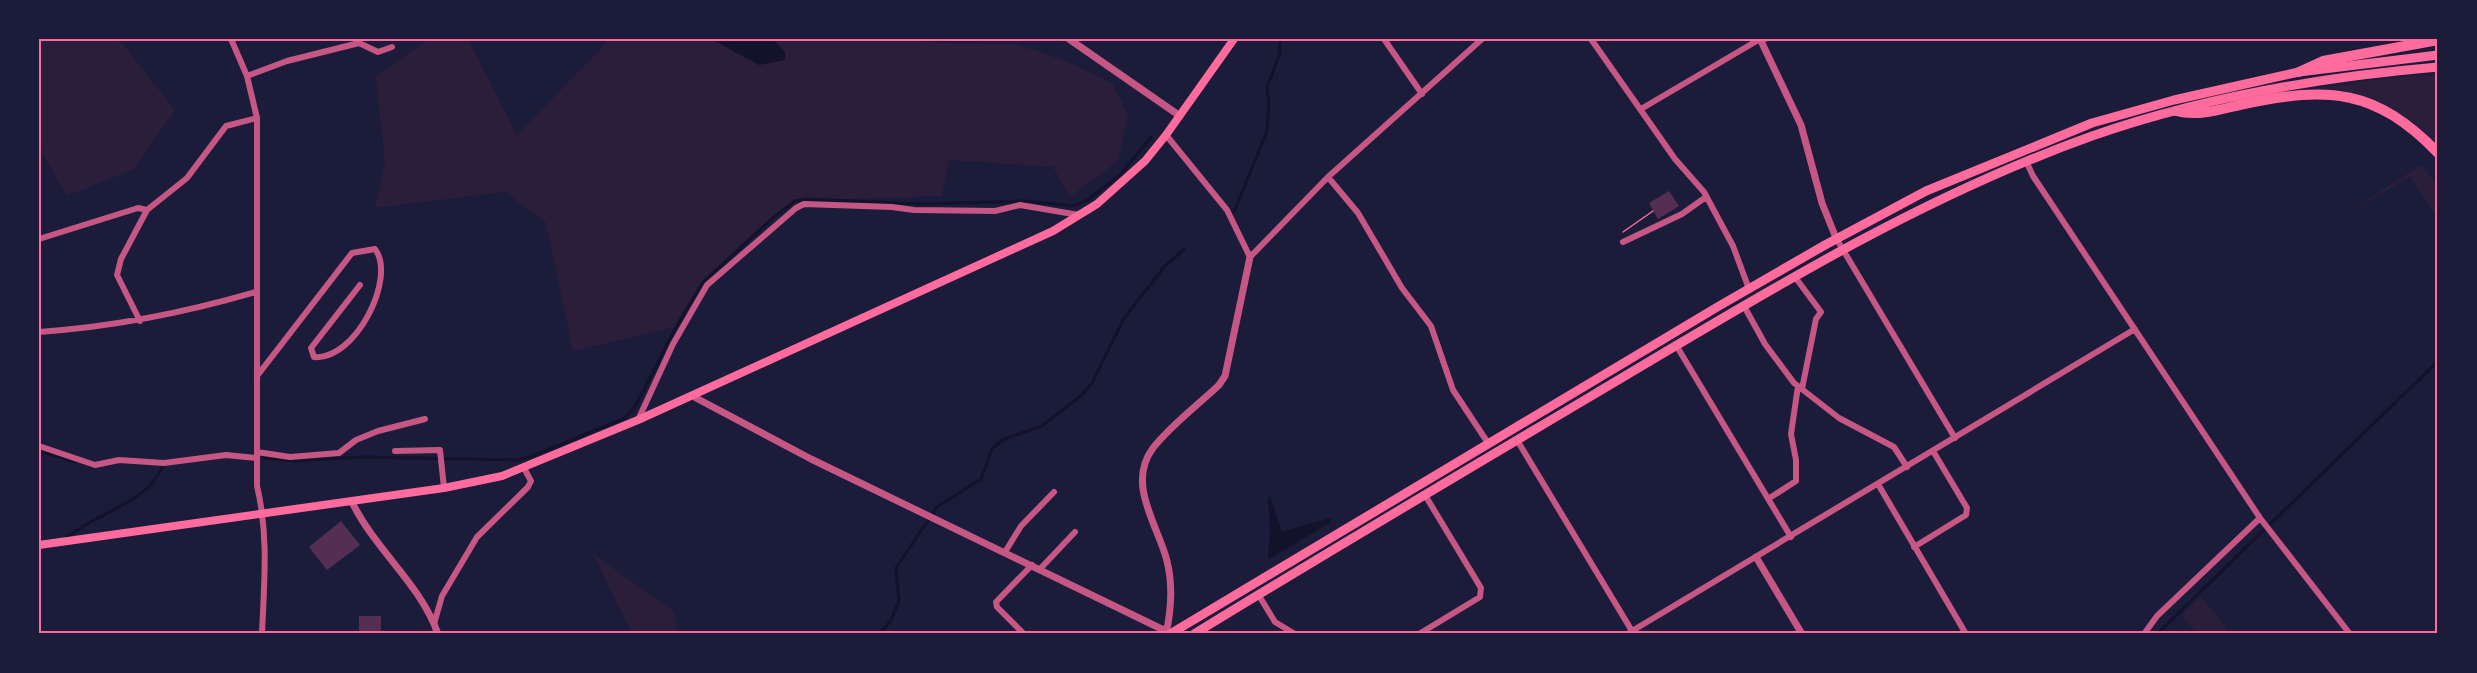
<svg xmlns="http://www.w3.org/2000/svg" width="2477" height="673" font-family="Barlow,sans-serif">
<rect width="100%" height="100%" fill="#1b1b3a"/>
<path fill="#2a1e3b" d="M 39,39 L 119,39 L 175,110 L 134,169 L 67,196 L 39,148 Z
M 428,39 L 468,39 L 517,135 L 606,43 L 607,39 L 900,39 L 941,43 L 1015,44 L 1069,62 L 1112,83 L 1128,114 L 1118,161 L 1070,197 L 1053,167 L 949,160 L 942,196 L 795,201 L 703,282 L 676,327 L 573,351 L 546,223 L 505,192 L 375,208 L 385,163 L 376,77 Z
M 2438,74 L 2438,146 C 2397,103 2363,90 2304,90 L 2388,78 Z
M 2418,167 L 2423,167 L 2438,185 L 2438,217 L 2410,177 L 2346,213 Z
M 593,554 L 675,612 L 677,634 L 632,634 Z
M 2201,596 L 2231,634 L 2197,634 L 2182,615 Z"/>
<path fill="#12122b" d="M 711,39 L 773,39 L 785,52 L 785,60 L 759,65 Z
M 1268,497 L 1270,497 L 1282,532 L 1330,518 L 1331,522 L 1271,558 L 1268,556 L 1270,532 Z"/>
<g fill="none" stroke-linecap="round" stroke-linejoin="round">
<path stroke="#12122b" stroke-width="3" d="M 1234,212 L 1267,131 L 1269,104 L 1267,87 L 1279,56 L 1281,39
M 39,451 L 76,462
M 264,458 L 294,461 L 361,457 L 517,460 L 530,457 L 625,418 L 636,405 L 676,327 L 703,282 L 774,217 L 795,201 L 806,199 L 922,204 L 1026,201 L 1074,206 L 1089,199 L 1120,175 L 1151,137
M 65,539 C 97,511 146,506 164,464
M 880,634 L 891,620 L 899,601 L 896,568 L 937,507 L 981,479 L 992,449 L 1004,439 L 1042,426 L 1083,394 L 1092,383 L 1124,318 L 1165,266 L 1184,249
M 2157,634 L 2438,361"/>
</g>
<path fill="#542f53" d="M 1669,191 L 1679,206 L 1658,219 L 1649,203 Z
M 341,521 L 360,545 L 327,570 L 309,547 Z
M 359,616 L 381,616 L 381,631 L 359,631 Z"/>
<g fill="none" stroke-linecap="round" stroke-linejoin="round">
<path stroke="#ff6b9d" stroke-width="1.5" d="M 1623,232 L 1653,211"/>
<path stroke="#c65784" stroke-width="6" d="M 231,39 L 247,76 L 257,118 L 257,486 C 269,536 264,583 262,634
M 1384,39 L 1422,94
M 1591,39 L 1675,159 L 1704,192 L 1733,246 L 1749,289
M 247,76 L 287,61 L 359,43 L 378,52 L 392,47
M 1641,109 L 1760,39
M 1166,135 L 1227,210 L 1250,257 L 1328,177 L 1482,39
M 2026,161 L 2033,176 L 2260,518 L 2350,634
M 1328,177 L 1358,213 L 1402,288 L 1431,326 L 1453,390 L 1488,443
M 1836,238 L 1955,438
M 39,239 L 138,208 L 147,210 L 187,178 L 226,126 L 257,118
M 1623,242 L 1682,214 L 1706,197
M 1795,277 L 1821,312 L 1816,319 L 1802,389
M 1744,306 L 1765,344 L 1794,383 L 1839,418 L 1894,447 L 1907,467
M 140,321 L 117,275 L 121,259 L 147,210
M 39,332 C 114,327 184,313 256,292
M 1676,345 L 1791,537
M 257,376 L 352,253 L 375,249 C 397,278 355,361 314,357 L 311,348 L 360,285
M 638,420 L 673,344 L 707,285 L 796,208 L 804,204 L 892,207 L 914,210 L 995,211 L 1020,205 L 1079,215
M 1517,440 L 1632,631
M 39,446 L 95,465 L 119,460 L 164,463 L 226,455 L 257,458
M 395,451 L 440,450 L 444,488
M 257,452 L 290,457 L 339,453 L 356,440 L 378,431 L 425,419
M 1878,484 L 1966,634
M 1768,499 L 1796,481 L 1796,460 L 1791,434 L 1798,386
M 1914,547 L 1966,515 L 1967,508 L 1933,451
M 1005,552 L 1021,526 L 1054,492
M 1040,569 L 1075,532
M 1258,594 L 1275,622 L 1295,634
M 434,624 L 442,596 L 477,537 L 528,487 L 531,481 L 524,468
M 1024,634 L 997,607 L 996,602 L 1032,565
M 1419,634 L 1480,597 L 1481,588 L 1425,495
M 1627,634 L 2135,329
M 2144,634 L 2157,616 L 2260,518"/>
<path stroke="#c65784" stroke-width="7" d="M 1069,39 L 1180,116
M 1764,39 L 1761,41 L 1801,125 L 1822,203 L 1836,238
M 696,398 L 811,459 L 1172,634
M 352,502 C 375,550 420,583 438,634
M 1756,557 L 1802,634
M 1166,634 C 1171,611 1173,585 1167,561 C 1158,525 1126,484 1153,448 C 1171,425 1198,405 1219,385 L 1225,376 L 1250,257"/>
<path stroke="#ff6b9d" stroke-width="8" d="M 39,545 L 444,488 L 502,476 L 638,420 L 1053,231 L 1097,204 L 1145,161 L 1166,135 L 1234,39"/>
<path stroke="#ff6b9d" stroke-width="9" d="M 1170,634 L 1719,306 L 1825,245 L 1926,191 L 2092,123 L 2174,100 L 2299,72 L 2438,55
M 1194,634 C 1326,553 1460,474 1593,395 C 1753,300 1915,199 2092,136 C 2203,97 2321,77 2438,67"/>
<path stroke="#ff6b9d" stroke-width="10" d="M 2299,72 L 2323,61 L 2438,40
M 2176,111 C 2199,117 2221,109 2244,104 C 2329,86 2376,89 2438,153"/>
</g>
<rect width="2477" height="673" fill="none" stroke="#1b1b3a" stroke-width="81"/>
<rect x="40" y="40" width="2396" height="592" fill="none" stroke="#ff6b9d" stroke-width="2"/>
</svg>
